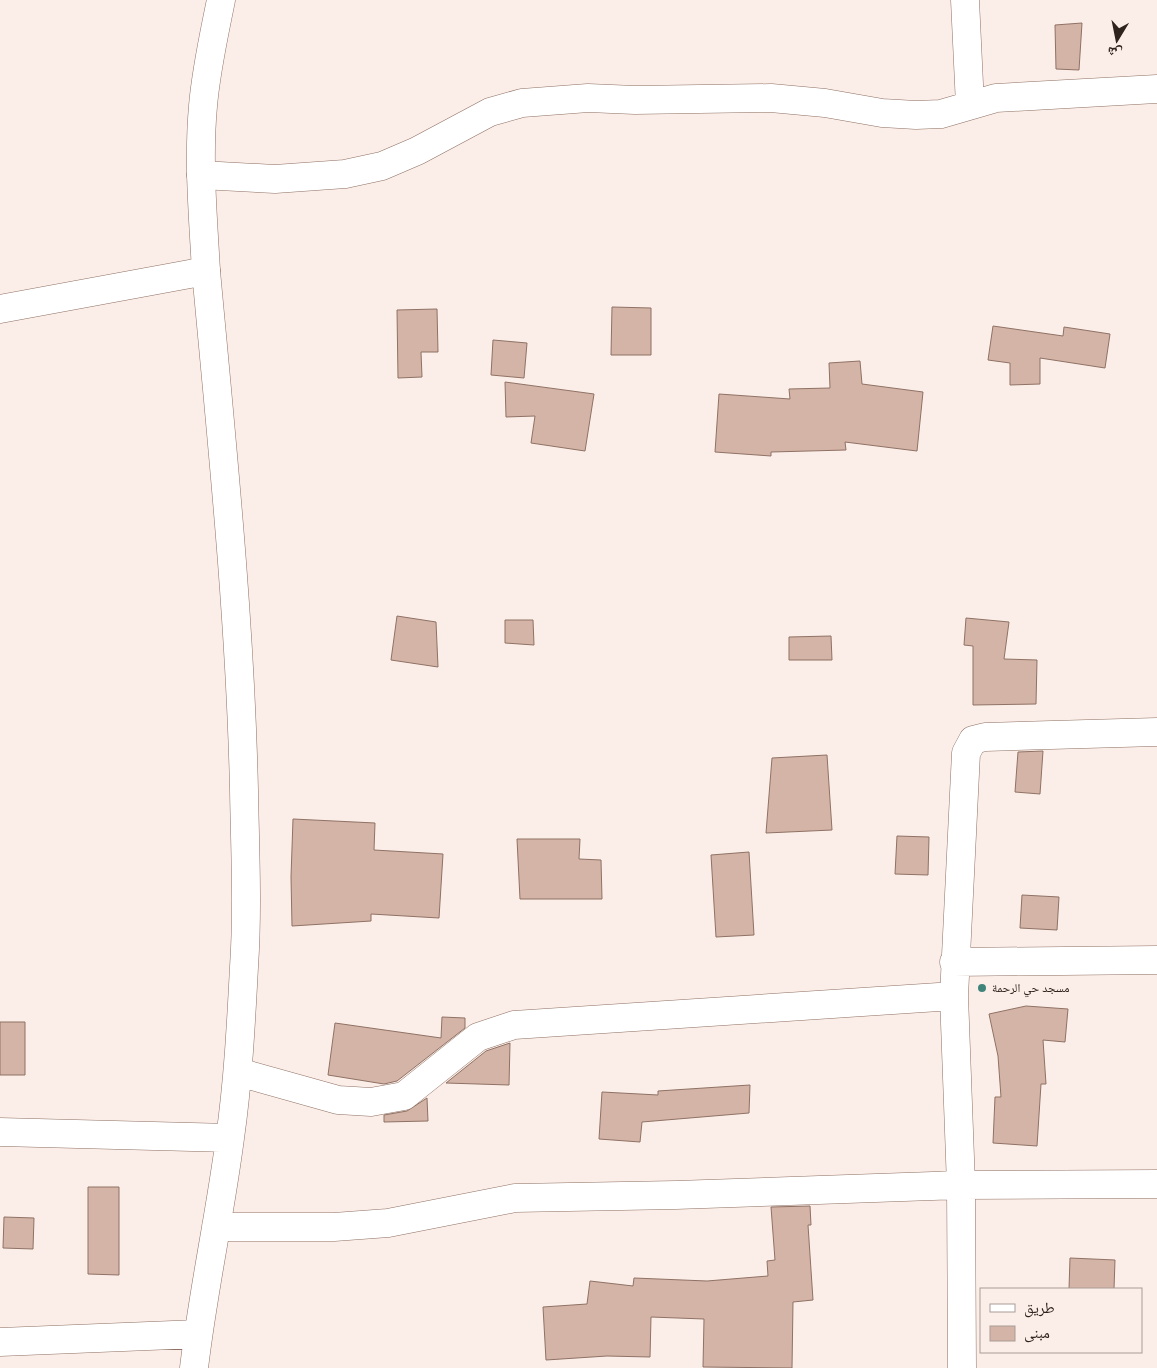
<svg xmlns="http://www.w3.org/2000/svg" width="1157" height="1368" font-family="Raleway,'Noto Naskh Arabic',sans-serif">
<rect width="100%" height="100%" fill="#fbede7"/>
<path fill="#d4b4a6" stroke="#8f7265" d="M 1082,23 L 1079,70 L 1056,69 L 1055,25 Z
M 612,307 L 651,308 L 651,355 L 611,355 Z
M 437,309 L 438,352 L 421,352 L 422,377 L 398,378 L 397,310 Z
M 993,326 L 1063,336 L 1064,327 L 1110,334 L 1105,368 L 1040,358 L 1040,384 L 1010,385 L 1010,363 L 988,360 Z
M 493,340 L 527,343 L 524,378 L 491,375 Z
M 860,361 L 862,384 L 923,392 L 917,451 L 845,442 L 846,450 L 771,452 L 771,456 L 715,452 L 719,394 L 790,399 L 789,389 L 830,388 L 829,363 Z
M 505,382 L 594,394 L 585,451 L 531,443 L 535,416 L 506,417 Z
M 397,616 L 436,622 L 438,667 L 391,660 Z
M 966,618 L 1009,622 L 1004,659 L 1037,660 L 1036,704 L 973,705 L 973,646 L 964,645 Z
M 505,620 L 533,620 L 534,645 L 505,643 Z
M 831,636 L 832,660 L 789,660 L 789,637 Z
M 1043,751 L 1040,794 L 1015,792 L 1018,752 Z
M 827,755 L 832,830 L 766,833 L 772,758 Z
M 293,819 L 375,823 L 374,850 L 443,854 L 439,918 L 371,914 L 371,921 L 292,926 L 291,877 Z
M 897,836 L 929,837 L 928,875 L 895,874 Z
M 517,839 L 580,839 L 579,859 L 601,860 L 602,899 L 520,899 Z
M 749,852 L 754,935 L 716,937 L 711,855 Z
M 1022,895 L 1059,897 L 1057,930 L 1020,928 Z
M 1026,1006 L 1068,1009 L 1065,1042 L 1043,1040 L 1046,1084 L 1041,1084 L 1037,1146 L 993,1143 L 995,1097 L 1001,1097 L 998,1056 L 989,1014 Z
M 442,1017 L 465,1018 L 465,1028 L 397,1081 L 384,1084 L 328,1075 L 335,1023 L 441,1038 Z
M 0,1022 L 25,1022 L 25,1075 L 0,1075 Z
M 510,1043 L 509,1085 L 446,1083 L 486,1051 Z
M 750,1085 L 749,1113 L 642,1122 L 640,1142 L 599,1139 L 602,1092 L 658,1095 L 658,1091 Z
M 427,1098 L 428,1121 L 384,1122 L 384,1115 L 407,1111 Z
M 88,1187 L 119,1187 L 119,1275 L 88,1274 Z
M 810,1206 L 811,1225 L 808,1225 L 813,1300 L 793,1302 L 792,1368 L 703,1367 L 704,1319 L 651,1317 L 650,1357 L 607,1356 L 546,1360 L 543,1307 L 587,1304 L 590,1281 L 633,1286 L 634,1278 L 707,1281 L 768,1276 L 767,1261 L 775,1260 L 771,1207 Z
M 4,1217 L 34,1218 L 33,1249 L 3,1248 Z
M 1070,1258 L 1115,1260 L 1114,1289 L 1069,1289 Z"/>
<g fill="none" stroke-linecap="round" stroke-linejoin="round">
<g stroke="#8e7164" stroke-width="29">
<path id="minor" d="M 965,0 L 970,105
M 201,175 L 275,179 L 345,174 L 382,166 L 417,151 L 490,112 L 522,103 L 588,98 L 635,100 L 771,98 L 825,103 L 882,113 L 916,115 L 941,114 L 996,98 L 1157,89
M 954,962 L 1157,960
M 238,1072 L 338,1100 L 371,1102 L 404,1096 L 478,1037 L 514,1025 L 954,996
M 0,1132 L 230,1138
M 216,1227 L 334,1227 L 388,1223 L 515,1198 L 676,1195 L 961,1185 L 1157,1184
M 0,1342 L 198,1334
M 194,1368 C 203,1291 220,1215 230,1138 C 238,1082 241,1024 244,967 C 248,908 245,849 244,790 C 240,617 222,444 206,271
M 962,1368 L 961,1185 L 954,996 L 966,753 L 973,740 L 985,737 L 1157,732"/>
</g>
<g stroke="#8e7164" stroke-width="29">
<path id="tertiary" d="M 0,309 L 206,271 C 203,216 198,161 203,106 C 206,70 214,35 221,0"/>
</g>
<use href="#minor" stroke="#fff" stroke-width="28"/>
<use href="#tertiary" stroke="#fff" stroke-width="28"/>
</g>
<circle fill="#3f847a" stroke="#fbede7" stroke-width="2" cx="982" cy="988" r="5"/>
<g text-anchor="middle" stroke-width="5" stroke-linejoin="round" paint-order="stroke">
<g font-size="12" fill="#2f231d" stroke="#fbede7" text-anchor="start">
<text x="992" y="992">مسجد حي الرحمة</text>
</g>
</g>
<rect x="980" y="1288" width="162" height="65" fill="#fbede7" stroke="#a99c96"/>
<rect x="990" y="1304" width="25" height="8" fill="#ffffff" stroke="#a99c96"/>
<text x="1024" y="1313" font-size="15" fill="#2f231d">طريق</text>
<rect x="990" y="1326" width="25" height="15" fill="#d4b4a6" stroke="#a99c96"/>
<text x="1024" y="1338" font-size="15" fill="#2f231d">مبنى</text>
<g transform="translate(1117 40) rotate(190)" stroke="#fbede7" stroke-width="4" paint-order="stroke">
<path d="M0-4L9 19L0 12L-9 19Z" fill="#2f231d"/>
<text y="-8" font-size="14" font-weight="bold" text-anchor="middle" fill="#2f231d">ش</text>
</g>
</svg>
